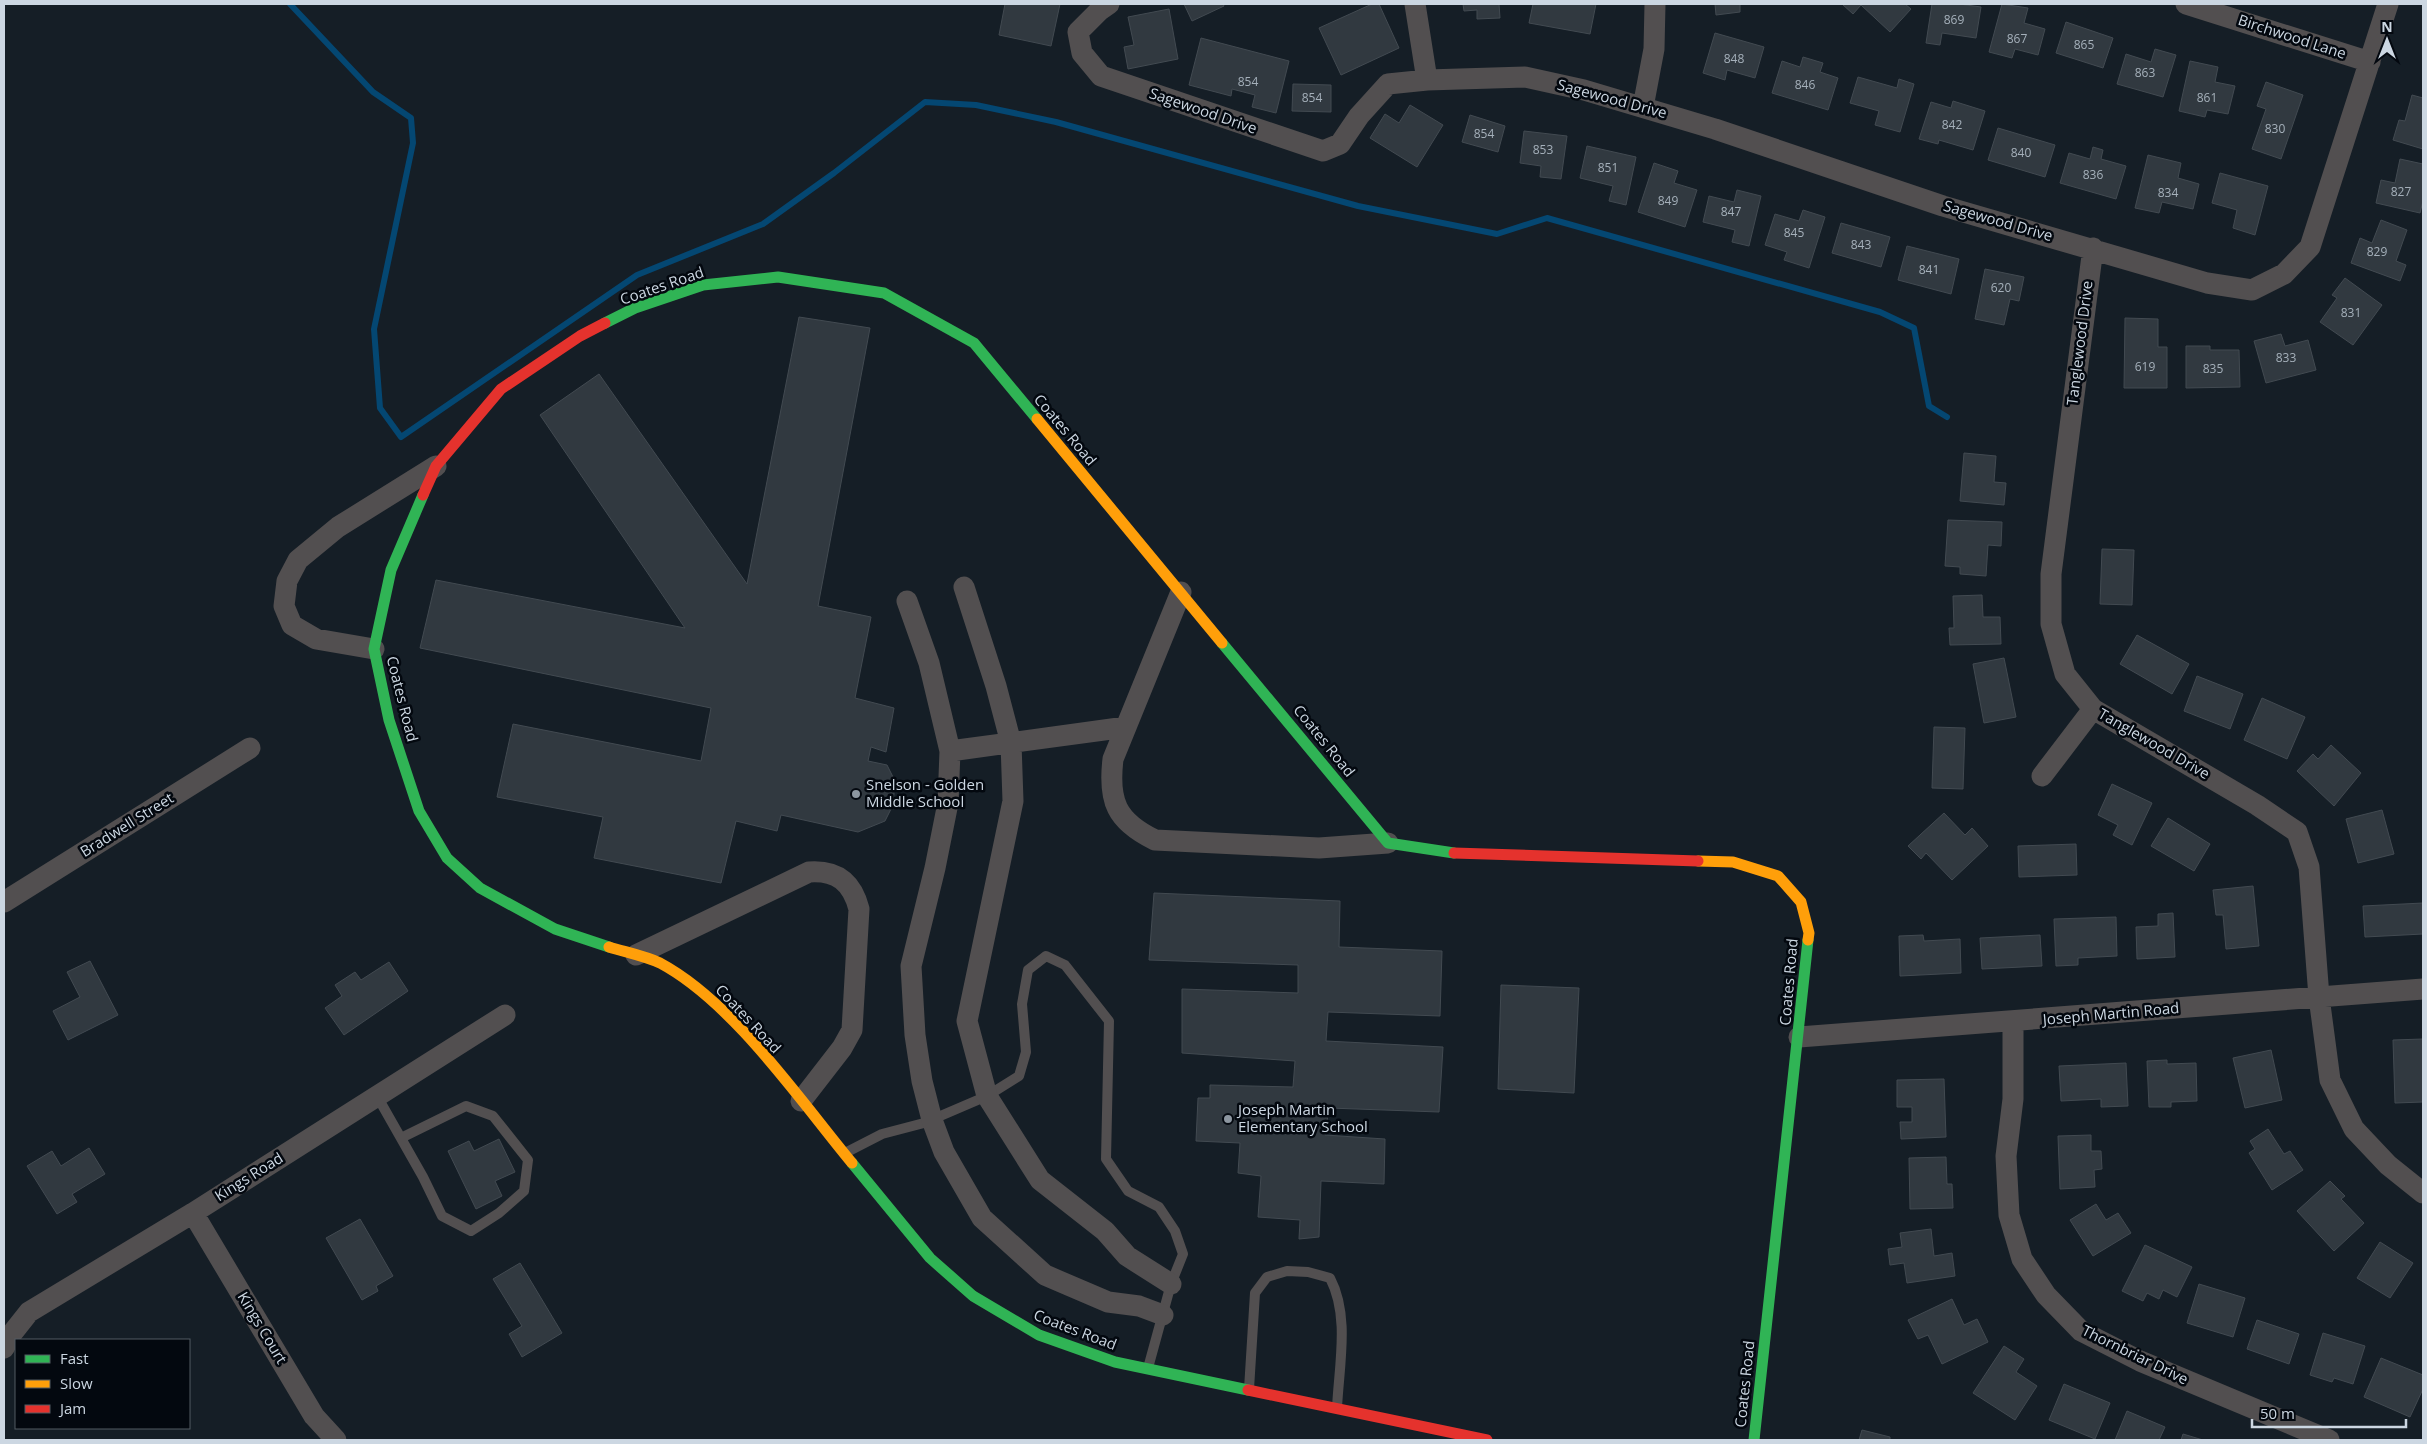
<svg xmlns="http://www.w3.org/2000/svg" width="2427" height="1444" font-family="'Open Sans',sans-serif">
<rect width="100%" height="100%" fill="#151e26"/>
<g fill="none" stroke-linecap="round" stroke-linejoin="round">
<path stroke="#044772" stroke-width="6" d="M 290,4 L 373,92 L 411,118 L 413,143 L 374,329 L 380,408 L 401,437 L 637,275 L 763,224 L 834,173 L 925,102 L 976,105 L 1056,122 L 1358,206 L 1497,234 L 1547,218 L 1880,312 L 1914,328 L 1929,406 L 1947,417"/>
</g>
<path fill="#313940" stroke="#424a51" d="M 1005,4 L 1060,4 L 1051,46 L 999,35 Z
M 1184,4 L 1223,4 L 1224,6 L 1192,21 Z
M 1372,4 L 1379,4 L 1399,48 L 1341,75 L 1319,28 Z
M 1463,4 L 1499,4 L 1500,18 L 1477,19 L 1477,10 L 1464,11 Z
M 1533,4 L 1596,4 L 1590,34 L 1529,23 Z
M 1715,4 L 1740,4 L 1740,12 L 1716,15 Z
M 1842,4 L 1905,4 L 1911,9 L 1890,32 L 1861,5 L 1853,14 Z
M 1932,4 L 1959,4 L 1981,7 L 1976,38 L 1942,33 L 1940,45 L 1926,43 Z
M 2002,4 L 2028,8 L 2024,23 L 2045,29 L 2038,55 L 2015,49 L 2012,58 L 1989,52 Z
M 1169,9 L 1178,59 L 1128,69 L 1124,47 L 1134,45 L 1128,17 Z
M 2066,22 L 2113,38 L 2103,68 L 2056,53 Z
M 1715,33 L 1764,47 L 1755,78 L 1727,70 L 1725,80 L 1703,73 Z
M 1201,38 L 1289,61 L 1276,113 L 1252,107 L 1255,95 L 1232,89 L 1231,96 L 1189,85 Z
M 2155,49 L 2176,55 L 2163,97 L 2117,84 L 2126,54 L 2151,62 Z
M 1803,57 L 1823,63 L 1820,72 L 1838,78 L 1828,110 L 1772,93 L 1782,61 L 1800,67 Z
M 2190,61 L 2218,67 L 2215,82 L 2235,86 L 2228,114 L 2207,110 L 2205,117 L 2179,111 Z
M 1858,77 L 1897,88 L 1899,79 L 1914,84 L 1900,132 L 1875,125 L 1879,111 L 1850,103 Z
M 2266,82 L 2303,95 L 2281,159 L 2252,149 L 2266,109 L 2257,106 Z
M 1293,84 L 1331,85 L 1331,112 L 1292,111 Z
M 2412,95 L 2423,98 L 2423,149 L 2393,140 L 2399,120 L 2405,121 Z
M 1953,101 L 1985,111 L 1973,150 L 1939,140 L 1938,144 L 1919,139 L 1931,102 L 1951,108 Z
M 1410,105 L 1443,125 L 1417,167 L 1370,138 L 1385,114 L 1399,123 Z
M 1470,115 L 1505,126 L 1498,152 L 1462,142 Z
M 1998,128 L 2055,145 L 2045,177 L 1988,160 Z
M 1524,131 L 1567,136 L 1561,179 L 1540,177 L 1541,166 L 1520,163 Z
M 1587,146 L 1636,157 L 1626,205 L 1609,201 L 1613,186 L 1580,178 Z
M 2093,147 L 2103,150 L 2101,159 L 2126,166 L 2116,199 L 2060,183 L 2069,153 L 2090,159 Z
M 2148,155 L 2181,163 L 2178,178 L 2199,184 L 2193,209 L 2162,202 L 2159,213 L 2135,208 Z
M 2400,159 L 2423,164 L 2423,201 L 2420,213 L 2376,203 L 2381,180 L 2395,183 Z
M 1654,163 L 1678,171 L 1674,183 L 1697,190 L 1685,227 L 1638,212 Z
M 2220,173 L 2268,186 L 2255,235 L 2233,228 L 2237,210 L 2212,203 Z
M 1737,190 L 1761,196 L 1749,246 L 1732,242 L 1735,230 L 1703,222 L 1709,196 L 1734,202 Z
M 1803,210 L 1825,217 L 1809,268 L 1784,260 L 1787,252 L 1765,245 L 1775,214 L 1799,221 Z
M 2381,220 L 2407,230 L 2396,261 L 2406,265 L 2400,281 L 2351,263 L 2360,238 L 2372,243 Z
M 1841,223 L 1890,237 L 1881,267 L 1832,253 Z
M 1907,246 L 1959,259 L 1951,294 L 1898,280 Z
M 1985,269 L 2024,277 L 2019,301 L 2010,299 L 2004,325 L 1975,319 Z
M 2345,278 L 2382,305 L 2353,345 L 2320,322 L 2337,298 L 2332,295 Z
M 799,317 L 870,328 L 818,606 L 871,617 L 855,698 L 894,708 L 886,752 L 871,747 L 868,761 L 887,765 L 893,777 L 894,794 L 892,807 L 885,821 L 858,832 L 781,815 L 777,831 L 736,821 L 721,883 L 594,858 L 603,817 L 497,797 L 513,724 L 701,761 L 711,708 L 420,648 L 436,580 L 685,628 L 540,415 L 599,374 L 747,584 Z
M 2125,318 L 2158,319 L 2158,347 L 2167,347 L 2167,388 L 2124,388 Z
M 2281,334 L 2285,346 L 2308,340 L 2316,370 L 2266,383 L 2254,341 Z
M 2186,346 L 2210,346 L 2210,350 L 2239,350 L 2240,387 L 2186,388 Z
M 1964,453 L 1996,456 L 1994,482 L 2006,483 L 2004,505 L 1960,501 Z
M 1948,520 L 2002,522 L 2001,546 L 1988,545 L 1986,576 L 1960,574 L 1960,567 L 1945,566 Z
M 2102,549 L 2134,550 L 2132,605 L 2100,604 Z
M 1982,595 L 1983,617 L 2000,617 L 2001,644 L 1950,645 L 1949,628 L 1954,628 L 1953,596 Z
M 2137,635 L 2189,664 L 2172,694 L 2120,664 Z
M 2004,658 L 2016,717 L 1984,723 L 1973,664 Z
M 2197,676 L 2243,694 L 2230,729 L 2184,711 Z
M 2262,698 L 2305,717 L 2287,759 L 2244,740 Z
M 1934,727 L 1965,728 L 1963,789 L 1932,788 Z
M 2331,745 L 2361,773 L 2334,806 L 2297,771 L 2313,754 L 2318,759 Z
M 2112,784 L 2152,803 L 2132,845 L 2113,835 L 2118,825 L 2098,815 Z
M 2382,810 L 2394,854 L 2358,863 L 2346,819 Z
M 1944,813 L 1965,835 L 1972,828 L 1988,846 L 1952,880 L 1926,853 L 1921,859 L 1908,846 Z
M 2168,818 L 2210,844 L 2194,871 L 2151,846 Z
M 2076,844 L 2077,875 L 2019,877 L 2018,846 Z
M 2253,886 L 2259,946 L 2226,949 L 2223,915 L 2216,915 L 2213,890 Z
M 1154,893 L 1340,901 L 1339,947 L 1442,951 L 1440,1016 L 1328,1012 L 1326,1041 L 1443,1047 L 1439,1112 L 1329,1108 L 1325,1135 L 1385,1139 L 1384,1184 L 1321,1181 L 1319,1237 L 1299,1239 L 1300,1220 L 1258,1217 L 1261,1176 L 1238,1173 L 1240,1143 L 1196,1141 L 1198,1098 L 1210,1098 L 1210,1085 L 1293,1087 L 1295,1061 L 1182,1053 L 1182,989 L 1298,993 L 1298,965 L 1149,960 Z
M 2423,903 L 2423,934 L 2365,937 L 2363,906 Z
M 2173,913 L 2175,957 L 2137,959 L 2136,927 L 2158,926 L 2158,914 Z
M 2116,917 L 2117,956 L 2078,958 L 2078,965 L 2056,966 L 2054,919 Z
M 1923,935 L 1924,941 L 1960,939 L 1961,973 L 1900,976 L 1899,936 Z
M 2040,935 L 2042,966 L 1982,969 L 1980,938 Z
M 90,961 L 118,1015 L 68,1040 L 53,1011 L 80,997 L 67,972 Z
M 389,962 L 408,991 L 344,1035 L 325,1008 L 342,996 L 335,985 L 355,972 L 361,980 Z
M 1501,985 L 1579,988 L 1574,1093 L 1498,1089 Z
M 2423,1039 L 2423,1102 L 2395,1103 L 2393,1040 Z
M 2271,1050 L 2282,1100 L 2245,1108 L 2233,1058 Z
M 2167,1060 L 2167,1064 L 2196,1063 L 2197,1101 L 2171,1102 L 2171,1107 L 2149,1107 L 2147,1061 Z
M 2126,1063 L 2128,1106 L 2101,1107 L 2101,1099 L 2061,1101 L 2059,1066 Z
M 1944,1079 L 1946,1137 L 1901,1139 L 1900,1122 L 1912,1122 L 1912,1107 L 1897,1107 L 1897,1080 Z
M 2268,1129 L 2284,1154 L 2290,1151 L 2303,1170 L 2272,1190 L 2249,1153 L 2255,1149 L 2250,1141 Z
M 2091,1135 L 2091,1151 L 2101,1151 L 2102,1169 L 2094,1170 L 2095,1187 L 2060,1189 L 2058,1136 Z
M 499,1139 L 515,1172 L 495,1181 L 502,1196 L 476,1209 L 448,1151 L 469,1141 L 474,1151 Z
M 89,1148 L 105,1174 L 72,1194 L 77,1202 L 57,1214 L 27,1166 L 52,1151 L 61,1166 Z
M 1946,1157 L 1947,1184 L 1952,1184 L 1953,1208 L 1910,1209 L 1909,1158 Z
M 2330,1181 L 2345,1196 L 2341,1199 L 2364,1223 L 2334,1251 L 2297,1211 Z
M 2096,1204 L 2106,1220 L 2118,1213 L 2131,1233 L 2093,1256 L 2070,1220 Z
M 360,1219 L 393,1276 L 376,1286 L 378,1291 L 362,1300 L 326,1238 Z
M 1931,1229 L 1934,1256 L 1952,1253 L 1955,1276 L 1907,1283 L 1904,1263 L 1890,1265 L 1888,1249 L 1902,1247 L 1900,1233 Z
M 2380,1242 L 2413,1263 L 2390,1298 L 2357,1278 Z
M 2145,1245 L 2192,1267 L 2177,1297 L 2163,1290 L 2159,1299 L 2147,1293 L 2143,1301 L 2122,1291 Z
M 520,1263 L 562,1333 L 522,1357 L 509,1334 L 522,1326 L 493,1279 Z
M 2199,1284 L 2245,1298 L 2233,1337 L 2187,1323 Z
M 1952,1299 L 1964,1325 L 1977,1319 L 1988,1342 L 1942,1364 L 1928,1335 L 1918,1339 L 1908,1320 Z
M 2257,1320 L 2299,1334 L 2289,1364 L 2247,1349 Z
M 2323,1333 L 2365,1346 L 2353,1384 L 2334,1378 L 2332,1382 L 2310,1375 Z
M 2004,1346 L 2024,1359 L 2016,1372 L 2037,1386 L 2015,1420 L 1973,1393 Z
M 2381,1358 L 2423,1375 L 2423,1389 L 2410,1417 L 2364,1397 Z
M 2064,1384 L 2110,1403 L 2095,1439 L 2049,1420 Z
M 2127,1411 L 2165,1427 L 2159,1440 L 2115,1440 Z
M 1862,1430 L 1890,1437 L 1890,1440 L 1859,1440 Z
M 2183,1434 L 2203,1440 L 2181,1440 Z"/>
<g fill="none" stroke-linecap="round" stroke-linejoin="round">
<path stroke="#524f50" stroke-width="10" d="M 377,1096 L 423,1177 L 442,1216 L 471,1231 L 499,1213 L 524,1191 L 528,1160 L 493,1116 L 466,1106 L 401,1138
M 845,1153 L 882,1134 L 924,1123 L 987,1096 L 1019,1076 L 1026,1052 L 1022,1004 L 1028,970 L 1046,956 L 1065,965 L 1109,1021 L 1106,1159 L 1128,1191 L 1159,1207 L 1175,1231 L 1183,1254 L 1171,1284 L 1148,1368
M 1249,1389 L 1255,1293 L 1267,1277 L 1287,1271 L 1308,1272 L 1330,1278 C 1350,1316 1339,1365 1337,1408"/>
<path stroke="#524f50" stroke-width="21" d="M 1109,4 L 1099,11 L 1078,32 L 1082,53 L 1101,76 L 1323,151 L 1340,144 L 1359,116 L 1388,84 L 1427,80 L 1525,77 L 1584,90 L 1715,129 L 1943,206 L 2207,283 L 2252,290 L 2284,274 L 2310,247 L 2388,4
M 1415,4 L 1427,80
M 2186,4 L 2370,62
M 1643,107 L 1654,49 L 1655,4
M 2093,248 L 2051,574 L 2051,624 L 2065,674 L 2093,709 L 2257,805 L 2297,832 L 2309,867 L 2319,997 L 2330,1080 L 2354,1129 L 2388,1165 L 2423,1193
M 964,587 L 996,686 L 1011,743 L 1013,801 L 967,1021 L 987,1096 L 1040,1180 L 1105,1231 L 1127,1256 L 1171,1284
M 1181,592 L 1113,759 C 1108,801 1116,821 1155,840 L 1319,848 L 1388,843
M 907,601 L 929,663 L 950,751 L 948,803 L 935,868 L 911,966 L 915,1035 L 922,1081 L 932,1120 L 944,1152 L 982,1218 L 1045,1275 L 1108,1302 L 1139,1306 L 1163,1315
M 374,649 L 316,639 L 292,625 L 284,606 L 287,581 L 298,560 L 338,527 L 436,466
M 950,751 L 1126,727
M 2042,776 L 2093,709
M 4,902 L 250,748
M 636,955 L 809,872 C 837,870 852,882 859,909 L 852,1030 L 842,1048 L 801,1101
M 2013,1022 L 2013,1099 L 2006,1156 L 2009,1215 L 2022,1259 L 2046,1295 L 2081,1331 L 2140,1361 L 2329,1440
M 1799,1037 L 2423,989
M 193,1213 L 314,1416 L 336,1440
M 4,1348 L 10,1336 L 29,1312 L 193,1213 L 505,1015"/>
<path stroke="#30b455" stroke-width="11" d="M 605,323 L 635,308 L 703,285 L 778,277 L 884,293 L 974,343 L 1037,419
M 423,495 L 391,570 L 374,649 L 389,720 L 419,811 L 447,858 L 480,888 L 555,929 L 609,947
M 1222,643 L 1388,843 L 1454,853
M 852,1163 L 930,1258 L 973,1296 L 1039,1335 L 1115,1362 L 1248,1390
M 1754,1440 L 1808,940"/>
<path stroke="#ff9f0a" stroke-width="11" d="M 1037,419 L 1222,643
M 1698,861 L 1733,862 L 1778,876 L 1801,902 L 1809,933 L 1808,940
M 609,947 C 625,952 645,956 660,963 C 733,1002 799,1099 852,1163"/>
<path stroke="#e5322d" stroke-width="11" d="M 423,495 L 436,466 L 501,389 L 580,336 L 605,323
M 1454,853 L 1698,861
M 1248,1390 L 1487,1440"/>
</g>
<g fill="#8c96a0" stroke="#03080f" stroke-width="2">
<circle cx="856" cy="794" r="5"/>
<circle cx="1228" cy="1119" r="5"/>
</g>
<g text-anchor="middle" stroke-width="5" stroke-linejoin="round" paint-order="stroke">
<g font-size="12" fill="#a5b0ba">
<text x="1954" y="24">869</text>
<text x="2017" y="43">867</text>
<text x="2084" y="49">865</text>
<text x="1734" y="63">848</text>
<text x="2145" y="77">863</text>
<text x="1248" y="86">854</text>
<text x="1805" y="89">846</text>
<text x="1312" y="102">854</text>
<text x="2207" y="102">861</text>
<text x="1952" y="129">842</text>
<text x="2275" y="133">830</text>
<text x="1484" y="138">854</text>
<text x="1543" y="154">853</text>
<text x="2021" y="157">840</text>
<text x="1608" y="172">851</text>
<text x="2093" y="179">836</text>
<text x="2401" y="196">827</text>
<text x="2168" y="197">834</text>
<text x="1668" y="205">849</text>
<text x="1731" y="216">847</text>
<text x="1794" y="237">845</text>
<text x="1861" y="249">843</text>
<text x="2377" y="256">829</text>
<text x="1929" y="274">841</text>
<text x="2001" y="292">620</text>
<text x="2351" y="317">831</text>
<text x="2286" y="362">833</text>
<text x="2145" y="371">619</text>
<text x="2213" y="373">835</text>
</g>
<g font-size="15" fill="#ccd7e2" stroke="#03080f">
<text transform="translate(2292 37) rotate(18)" y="5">Birchwood Lane</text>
<text transform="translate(1612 99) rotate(15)" y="5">Sagewood Drive</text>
<text transform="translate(1203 111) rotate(19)" y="5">Sagewood Drive</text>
<text transform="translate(1998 221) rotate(16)" y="5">Sagewood Drive</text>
<text transform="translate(662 286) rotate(-19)" y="5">Coates Road</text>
<text transform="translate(2080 343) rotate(-83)" y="5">Tanglewood Drive</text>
<text transform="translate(1065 430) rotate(50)" y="5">Coates Road</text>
<text transform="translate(402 699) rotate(76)" y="5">Coates Road</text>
<text transform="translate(1324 741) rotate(51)" y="5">Coates Road</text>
<text transform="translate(2154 744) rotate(30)" y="5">Tanglewood Drive</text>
<text transform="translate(127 825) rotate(-32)" y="5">Bradwell Street</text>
<text transform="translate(1789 982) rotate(-85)" y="5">Coates Road</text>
<text transform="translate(2111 1014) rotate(-5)" y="5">Joseph Martin Road</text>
<text transform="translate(748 1019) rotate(47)" y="5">Coates Road</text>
<text transform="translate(249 1177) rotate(-32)" y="5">Kings Road</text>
<text transform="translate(262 1328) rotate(59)" y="5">Kings Court</text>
<text transform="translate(1075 1330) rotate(21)" y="5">Coates Road</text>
<text transform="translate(2135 1355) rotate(26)" y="5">Thornbriar Drive</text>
<text transform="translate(1745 1384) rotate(-84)" y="5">Coates Road</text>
</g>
<g font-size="15" fill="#ccd7e2" stroke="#03080f" text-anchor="start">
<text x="866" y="790">Snelson - Golden<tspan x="866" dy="17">Middle School</tspan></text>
<text x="1238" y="1115">Joseph Martin<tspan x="1238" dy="17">Elementary School</tspan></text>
</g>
</g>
<rect width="2427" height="1444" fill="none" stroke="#ccd7e2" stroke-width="10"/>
<rect x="15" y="1339" width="175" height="90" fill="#03080f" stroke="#535b63"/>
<rect x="25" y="1355" width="25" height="8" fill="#30b455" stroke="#535b63"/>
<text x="60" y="1364" font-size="15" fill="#ccd7e2">Fast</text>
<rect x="25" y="1380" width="25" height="8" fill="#ff9f0a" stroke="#535b63"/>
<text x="60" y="1389" font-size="15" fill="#ccd7e2">Slow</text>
<rect x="25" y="1405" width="25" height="8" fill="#e5322d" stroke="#535b63"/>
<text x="60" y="1414" font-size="15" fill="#ccd7e2">Jam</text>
<g transform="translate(2387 40)" stroke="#03080f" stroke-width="4" paint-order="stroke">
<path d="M0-4L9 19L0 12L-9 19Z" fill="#ccd7e2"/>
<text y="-8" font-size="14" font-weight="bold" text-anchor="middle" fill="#ccd7e2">N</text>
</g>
<path d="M2252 1419v8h154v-8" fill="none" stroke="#ccd7e2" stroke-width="2.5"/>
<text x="2260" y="1419" font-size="15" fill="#ccd7e2" stroke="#03080f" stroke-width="4" paint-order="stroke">50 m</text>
</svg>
